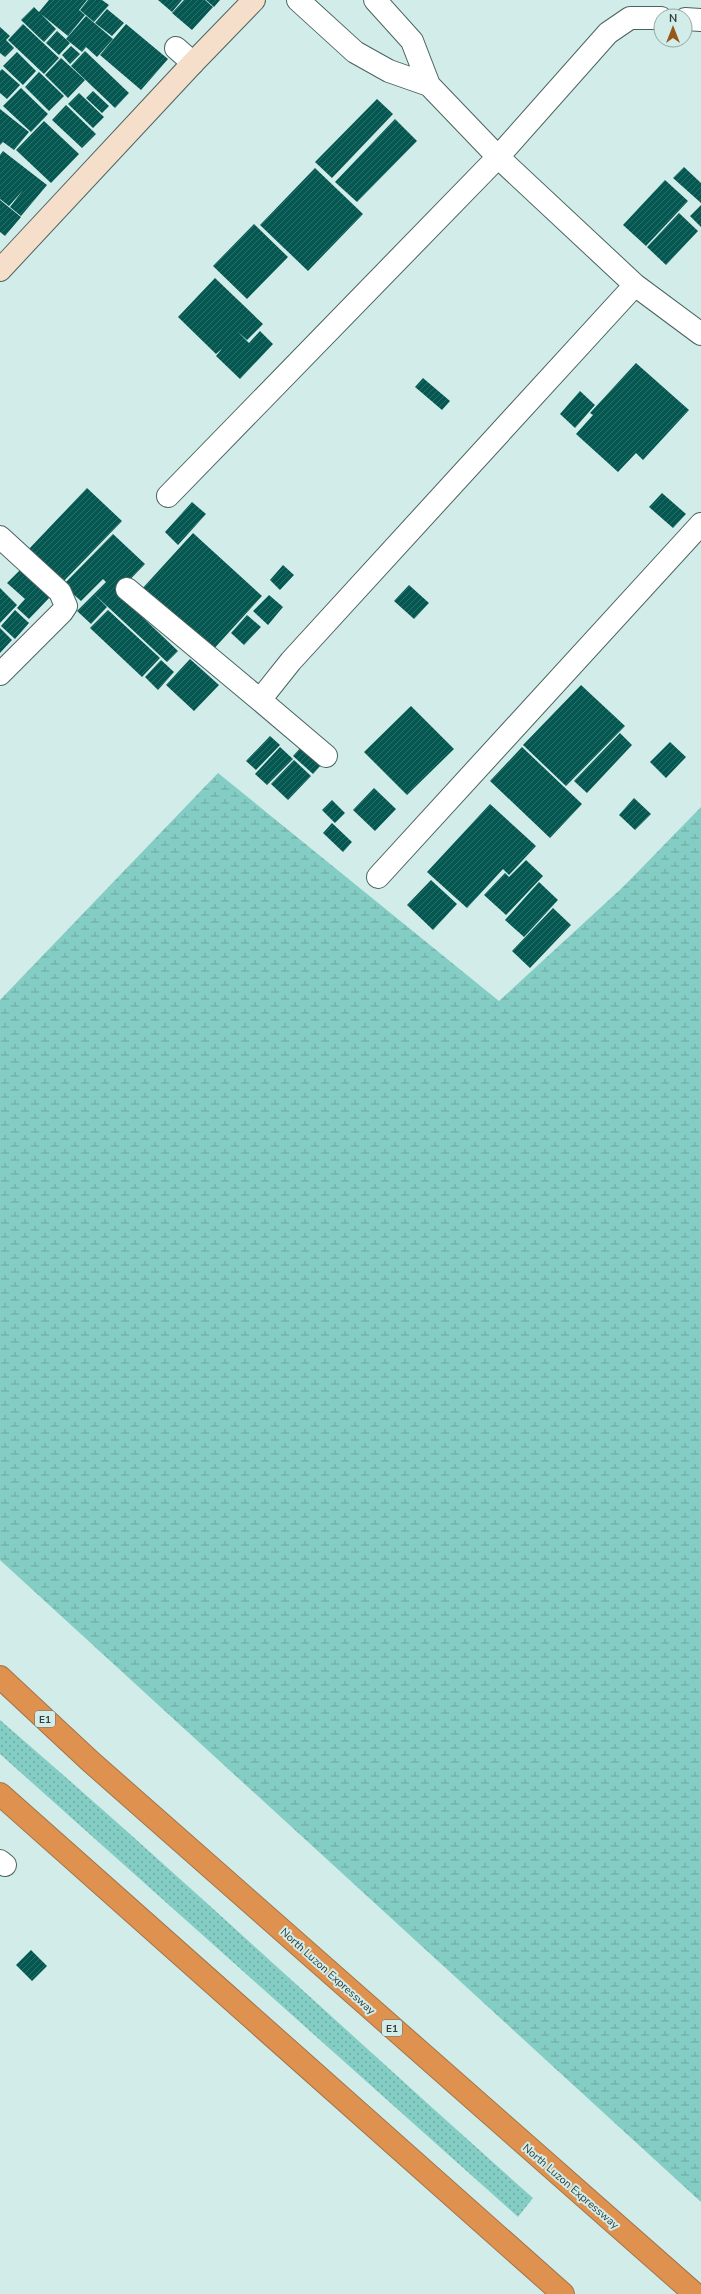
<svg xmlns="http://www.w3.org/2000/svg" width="701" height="2294" font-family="'Nunito Sans',sans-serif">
<defs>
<pattern id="grass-dots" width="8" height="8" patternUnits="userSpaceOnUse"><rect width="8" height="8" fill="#84cdc4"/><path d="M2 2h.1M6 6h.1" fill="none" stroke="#6da8a0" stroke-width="1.8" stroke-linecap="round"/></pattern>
<pattern id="wetland-marsh" width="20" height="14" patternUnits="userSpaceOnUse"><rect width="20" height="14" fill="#84cdc4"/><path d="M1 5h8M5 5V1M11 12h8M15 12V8" fill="none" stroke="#6da8a0"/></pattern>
<pattern id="building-hatch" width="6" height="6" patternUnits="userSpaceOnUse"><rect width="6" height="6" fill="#055851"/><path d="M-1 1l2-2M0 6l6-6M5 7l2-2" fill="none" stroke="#2b6e68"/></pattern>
</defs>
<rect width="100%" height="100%" fill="#d2ede9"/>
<path fill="url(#grass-dots)" d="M 0,1720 C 181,1876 355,2040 533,2198 L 518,2217 L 0,1754 Z"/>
<path fill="url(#wetland-marsh)" d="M 218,773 L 499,1001 L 624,886 L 701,807 L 701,2202 L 0,1560 L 0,1000 Z"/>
<path fill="url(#building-hatch)" d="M 49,0 L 87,0 L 79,10 L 85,15 L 68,36 L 41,14 L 56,29 L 44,42 L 21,20 L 34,7 L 39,12 Z
M 88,0 L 102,0 L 109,5 L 94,22 L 80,10 Z
M 158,0 L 182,0 L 172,12 Z
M 184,0 L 205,0 L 213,7 L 192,30 L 172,13 Z
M 206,0 L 220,0 L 214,7 Z
M 107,9 L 124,23 L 112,36 L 95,23 Z
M 86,16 L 113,39 L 97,57 L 86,47 L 82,52 L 66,39 Z
M 23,24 L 59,58 L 44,74 L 8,40 Z
M 126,24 L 168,59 L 141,90 L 100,55 Z
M 0,27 L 10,36 L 6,40 L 14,48 L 5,57 L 0,53 Z
M 57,31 L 70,43 L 59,55 L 46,43 Z
M 71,46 L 80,54 L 70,64 L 62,55 Z
M 85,51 L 129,93 L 115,108 L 71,66 Z
M 17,52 L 36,71 L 23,85 L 3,66 Z
M 61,58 L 85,80 L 68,98 L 45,75 Z
M 2,69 L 20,85 L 7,99 L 0,93 L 0,71 Z
M 39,72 L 64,96 L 49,111 L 25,87 Z
M 21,88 L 48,114 L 31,132 L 3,106 Z
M 93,91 L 109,106 L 102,113 L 86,98 Z
M 79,93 L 104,117 L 93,128 L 68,104 Z
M 377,99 L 393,114 L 332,178 L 315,162 Z
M 66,105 L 96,134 L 82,148 L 52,120 Z
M 0,109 L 29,132 L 14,150 L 3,142 L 0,145 Z
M 395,119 L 417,141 L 357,202 L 335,182 Z
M 44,121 L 79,154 L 51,183 L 16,150 Z
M 3,151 L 47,185 L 21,216 L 10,207 L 23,190 L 9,206 L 0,199 L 0,155 Z
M 684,167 L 701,183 L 701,203 L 673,178 Z
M 315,168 L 363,214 L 308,271 L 260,225 Z
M 665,180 L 688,201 L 646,246 L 623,225 Z
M 0,200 L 21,217 L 5,236 L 0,232 Z
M 701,205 L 701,227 L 690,216 Z
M 679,213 L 698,231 L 666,265 L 647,247 Z
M 254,224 L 288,257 L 247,299 L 213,266 Z
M 215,278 L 263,324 L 247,340 L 238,332 L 249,343 L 260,331 L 273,344 L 240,379 L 216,356 L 222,349 L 216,354 L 178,317 Z
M 636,363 L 689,410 L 643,460 L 636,453 L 618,472 L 576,434 L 593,415 L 590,413 Z
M 423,378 L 450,401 L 442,410 L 415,387 Z
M 580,391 L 595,405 L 575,428 L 560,414 Z
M 87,488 L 122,521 L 62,583 L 28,550 Z
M 662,493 L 686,514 L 673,528 L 649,507 Z
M 192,502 L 206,514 L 178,545 L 165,532 Z
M 193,533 L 262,596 L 211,652 L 141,590 Z
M 113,534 L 145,564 L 117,593 L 178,651 L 167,662 L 94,594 L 106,582 L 103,579 L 81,601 L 63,585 Z
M 283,565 L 294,575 L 280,590 L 270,580 Z
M 20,570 L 50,597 L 29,619 L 17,608 L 25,599 L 7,583 Z
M 409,585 L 429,603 L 414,619 L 394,601 Z
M 0,588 L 17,605 L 0,623 Z
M 94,594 L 107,607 L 91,624 L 77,611 Z
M 269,595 L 283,607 L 268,625 L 253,611 Z
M 15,610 L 29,623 L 15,639 L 1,626 Z
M 108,610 L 160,658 L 142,677 L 90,628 Z
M 247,615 L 261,627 L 244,645 L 231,633 Z
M 0,628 L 12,640 L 0,653 Z
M 190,659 L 219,685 L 194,711 L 166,685 Z
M 161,660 L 174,672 L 158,690 L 145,677 Z
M 581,685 L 625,726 L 566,786 L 523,745 Z
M 411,706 L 454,749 L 407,795 L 364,752 Z
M 620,733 L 632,745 L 587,793 L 574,781 Z
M 270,736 L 280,745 L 256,770 L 246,761 Z
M 670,742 L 686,757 L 666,778 L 650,762 Z
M 303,745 L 322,764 L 313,774 L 293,756 Z
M 280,747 L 293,759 L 267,785 L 255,774 Z
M 522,747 L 582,804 L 550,838 L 490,781 Z
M 294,760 L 311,776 L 288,800 L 271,784 Z
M 374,788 L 396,809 L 375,831 L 353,810 Z
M 634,798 L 651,814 L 635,830 L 619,815 Z
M 332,800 L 345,813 L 335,823 L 322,810 Z
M 490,804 L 536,846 L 509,875 L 503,869 L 467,908 L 427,872 Z
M 332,823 L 352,842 L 343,852 L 323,833 Z
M 526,860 L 543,876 L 506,915 L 484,895 L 505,873 L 509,877 Z
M 431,880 L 457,904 L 433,930 L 407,905 Z
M 539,882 L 558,900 L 524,937 L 505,920 Z
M 553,908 L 571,925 L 530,968 L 512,951 Z
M 31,1950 L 47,1966 L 32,1981 L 16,1965 Z"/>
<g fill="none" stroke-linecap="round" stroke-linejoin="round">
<g stroke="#4b6360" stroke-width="24">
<path id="minor" d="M 298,0 L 355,52 L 389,71 L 429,85
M 375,0 L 412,41 L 429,85 L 498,157 L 635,285 L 701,334
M 685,19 L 701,20
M 176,48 L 193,63
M 168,496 L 498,157 L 608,33 L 630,18 L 661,18
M 0,537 L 60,592 L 66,606 L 62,612 L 0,674
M 127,589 L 260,700
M 326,756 L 260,700 L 291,661 L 635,285
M 378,877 L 701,524
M 0,1861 L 5,1865"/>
</g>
<g stroke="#4b6360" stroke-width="24">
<path id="secondary" d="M 0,270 L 193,63 L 254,0"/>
</g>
<g stroke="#a27448" stroke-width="24">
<path id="motorway" d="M 0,1677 L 90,1761 L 695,2294
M 0,1794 L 563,2294"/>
</g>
<use href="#minor" stroke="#fff" stroke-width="22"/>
<use href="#secondary" stroke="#f5deca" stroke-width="22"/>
<use href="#motorway" stroke="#df924f" stroke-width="22"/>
</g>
<g text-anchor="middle" stroke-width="4" stroke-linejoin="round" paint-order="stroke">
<g fill="#d2ede9" stroke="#627270" stroke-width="1">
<rect x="35" y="1711" width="20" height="16" rx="3"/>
<rect x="382" y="2020" width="20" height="16" rx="3"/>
</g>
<g font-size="10" font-weight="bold" fill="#323d3c">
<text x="45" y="1723">E1</text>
<text x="392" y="2032">E1</text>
</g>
<g font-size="11" fill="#323d3c" stroke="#d2ede9">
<text transform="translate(328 1971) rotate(42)" y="4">North Luzon Expressway</text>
<text transform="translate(571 2186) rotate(41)" y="4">North Luzon Expressway</text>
</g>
</g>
<g transform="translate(673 28)"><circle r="19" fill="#d2ede9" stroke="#92a7a4"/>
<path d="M0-3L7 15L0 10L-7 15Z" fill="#95571c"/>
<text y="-6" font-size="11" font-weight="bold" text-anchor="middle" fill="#323d3c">N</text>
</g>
</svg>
